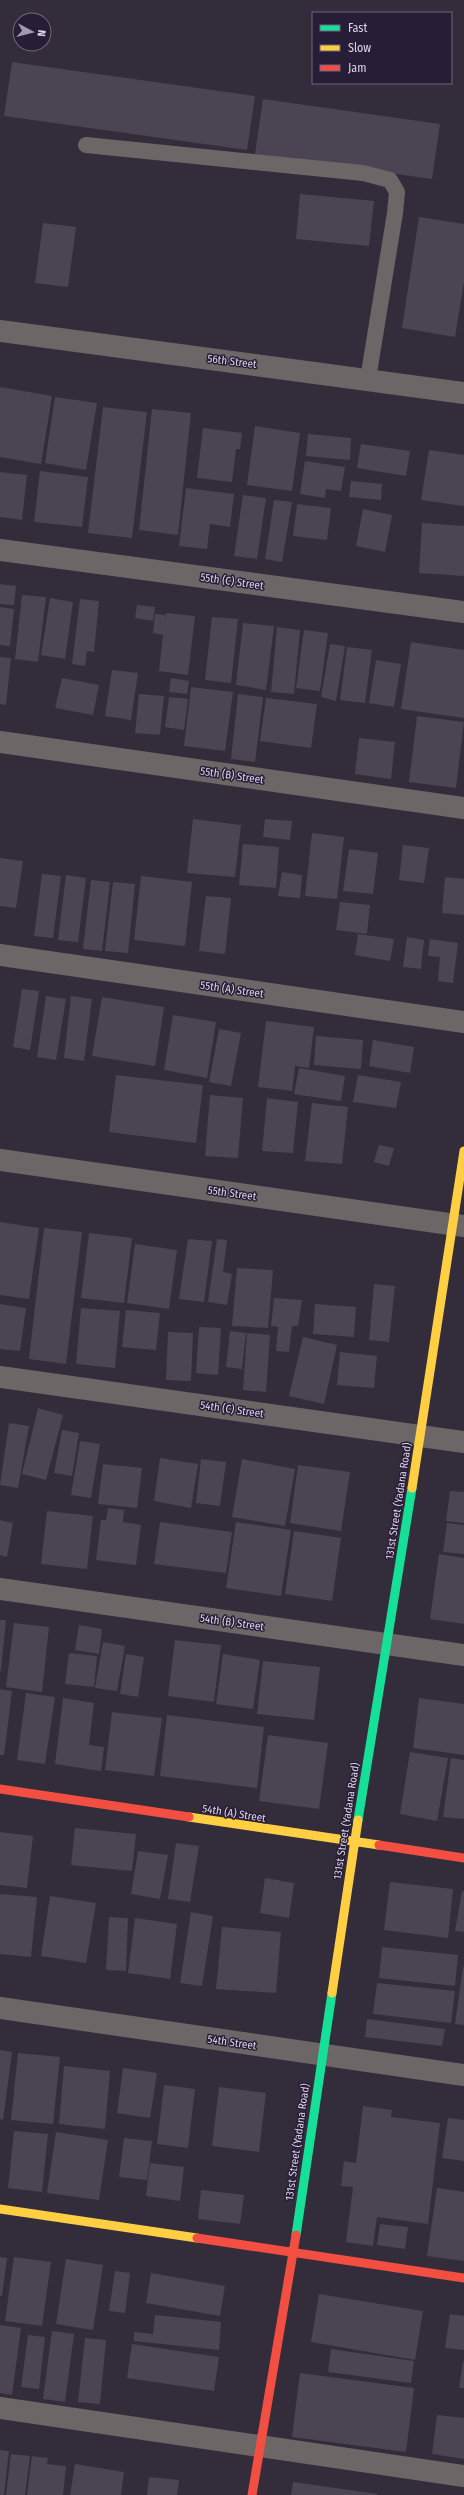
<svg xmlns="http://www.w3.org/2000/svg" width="464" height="2495" font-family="'Fira Sans Condensed',sans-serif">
<rect width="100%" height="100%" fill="#332c3b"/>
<path fill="#4b4453" d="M 12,62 L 255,96 L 247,150 L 4,116 Z
M 263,99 L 440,124 L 432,179 L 255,154 Z
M 300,194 L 374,201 L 369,246 L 296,239 Z
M 419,217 L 464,224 L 464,282 L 455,337 L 402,328 Z
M 43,223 L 76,227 L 68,287 L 35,283 Z
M 0,387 L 52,396 L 41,464 L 0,457 Z
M 55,397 L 97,403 L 86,470 L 45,463 Z
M 103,407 L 147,412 L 132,538 L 88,533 Z
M 152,409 L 191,413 L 178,535 L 139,530 Z
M 255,426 L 300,433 L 292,491 L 247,485 Z
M 203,428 L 242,433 L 240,449 L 236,449 L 232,482 L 197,478 Z
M 308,434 L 351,438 L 350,460 L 306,456 Z
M 361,444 L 410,451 L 406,476 L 357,468 Z
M 429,450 L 464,455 L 464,506 L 421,500 Z
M 305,461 L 345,467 L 341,491 L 326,489 L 325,498 L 300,494 Z
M 40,471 L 88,477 L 82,527 L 34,522 Z
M 0,472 L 27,475 L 22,520 L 0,517 Z
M 351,481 L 382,484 L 381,500 L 349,497 Z
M 186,488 L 234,494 L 230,527 L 210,524 L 207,549 L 179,546 Z
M 243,495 L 266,498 L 257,559 L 234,556 Z
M 274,500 L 292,502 L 282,562 L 265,559 Z
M 297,504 L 331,508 L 327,540 L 293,536 Z
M 363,509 L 392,515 L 385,552 L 356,546 Z
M 422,523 L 464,526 L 464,576 L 419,573 Z
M 0,584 L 16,586 L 14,605 L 0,604 Z
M 22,595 L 46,597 L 38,662 L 15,659 Z
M 50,598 L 73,602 L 65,659 L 41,655 Z
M 80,599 L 99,601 L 94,652 L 87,651 L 85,666 L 72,664 Z
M 137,605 L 155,607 L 153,621 L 135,618 Z
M 0,607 L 14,609 L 10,646 L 0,645 Z
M 166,613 L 195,616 L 188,675 L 159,671 L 163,635 L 153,633 L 155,614 L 165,615 L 165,620 Z
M 212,617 L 238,619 L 231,683 L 205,680 Z
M 243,623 L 274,626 L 266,690 L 236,685 Z
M 277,627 L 300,630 L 294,694 L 271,692 Z
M 304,630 L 328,633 L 320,691 L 296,688 Z
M 411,642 L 464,650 L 464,718 L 401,709 Z
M 330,644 L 345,646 L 336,701 L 321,697 Z
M 347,647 L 372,650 L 365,703 L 340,700 Z
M 0,657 L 11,658 L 6,705 L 0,704 Z
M 376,660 L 401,664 L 394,707 L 369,703 Z
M 112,670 L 138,673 L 131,720 L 105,716 Z
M 62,678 L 99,685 L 93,715 L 55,708 Z
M 171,678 L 189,681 L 187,694 L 169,692 Z
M 191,687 L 233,692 L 225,751 L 184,746 Z
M 139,694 L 164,696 L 160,735 L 135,733 Z
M 238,694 L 263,697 L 255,762 L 231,759 Z
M 169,697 L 188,699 L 184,730 L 165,727 Z
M 266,698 L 317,704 L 311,748 L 260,741 Z
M 417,716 L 464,722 L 456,788 L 409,782 Z
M 359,738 L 395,742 L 391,779 L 355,774 Z
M 193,819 L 241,825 L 235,877 L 187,873 Z
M 265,819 L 292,821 L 290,840 L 263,837 Z
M 312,833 L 344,837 L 337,899 L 305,896 Z
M 243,844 L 279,847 L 276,888 L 239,885 Z
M 403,845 L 429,848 L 424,883 L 399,880 Z
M 349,849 L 378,853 L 373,894 L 343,891 Z
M 0,858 L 23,861 L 16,908 L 0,906 Z
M 282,872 L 302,875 L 300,898 L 278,896 Z
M 42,874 L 61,876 L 53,938 L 34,936 Z
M 66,875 L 86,878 L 78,942 L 58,940 Z
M 141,876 L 192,882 L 185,946 L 134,940 Z
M 445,877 L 464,879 L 464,915 L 442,913 Z
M 91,880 L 110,882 L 102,951 L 83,949 Z
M 113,882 L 135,884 L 128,953 L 105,951 Z
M 206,896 L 231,898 L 225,954 L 199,951 Z
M 340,902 L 370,905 L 367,934 L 336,930 Z
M 358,934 L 394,939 L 390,961 L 355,955 Z
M 407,937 L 424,940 L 421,969 L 403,967 Z
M 430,939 L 458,943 L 453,983 L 438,981 L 440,957 L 428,956 Z
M 22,989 L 39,991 L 30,1050 L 13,1047 Z
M 46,996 L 66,999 L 56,1060 L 37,1057 Z
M 71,996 L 92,999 L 84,1061 L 64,1058 Z
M 102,997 L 164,1007 L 155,1066 L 92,1056 Z
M 173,1015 L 216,1022 L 207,1078 L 164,1070 Z
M 266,1021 L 314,1027 L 309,1068 L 295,1066 L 292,1091 L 258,1087 Z
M 219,1029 L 241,1033 L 231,1086 L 209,1082 Z
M 316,1036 L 363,1040 L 361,1069 L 314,1065 Z
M 373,1040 L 414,1047 L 410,1073 L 369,1066 Z
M 299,1068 L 345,1076 L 341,1101 L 294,1094 Z
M 116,1075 L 203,1085 L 196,1143 L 109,1132 Z
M 358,1075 L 401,1082 L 396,1108 L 353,1102 Z
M 210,1095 L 243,1098 L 238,1158 L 205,1156 Z
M 267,1098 L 298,1102 L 293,1153 L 262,1151 Z
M 312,1103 L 348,1107 L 342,1164 L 305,1161 Z
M 379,1145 L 394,1148 L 389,1166 L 374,1162 Z
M 0,1222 L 39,1228 L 29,1299 L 0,1295 Z
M 44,1228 L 82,1232 L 66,1364 L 29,1359 Z
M 89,1233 L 132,1238 L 124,1303 L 81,1298 Z
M 188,1239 L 212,1241 L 204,1302 L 179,1299 Z
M 217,1239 L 227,1240 L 223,1272 L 232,1274 L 227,1305 L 208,1302 Z
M 135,1244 L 177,1250 L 169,1309 L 127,1303 Z
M 237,1268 L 273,1270 L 268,1328 L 232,1326 Z
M 374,1284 L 395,1286 L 389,1342 L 369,1340 Z
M 274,1298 L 302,1300 L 298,1326 L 292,1326 L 289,1352 L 276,1351 L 278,1327 L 271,1326 Z
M 0,1304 L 26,1308 L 20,1351 L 0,1349 Z
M 315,1304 L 356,1307 L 354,1337 L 313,1334 Z
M 81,1308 L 120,1311 L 115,1368 L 76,1364 Z
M 126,1310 L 160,1313 L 156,1350 L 122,1347 Z
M 199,1327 L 221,1328 L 218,1375 L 196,1373 Z
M 230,1331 L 246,1333 L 242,1369 L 226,1367 Z
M 168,1332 L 193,1333 L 191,1381 L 166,1380 Z
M 247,1333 L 270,1335 L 266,1392 L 243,1390 Z
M 303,1337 L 337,1345 L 324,1404 L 289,1396 Z
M 340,1352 L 377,1356 L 374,1388 L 337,1385 Z
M 38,1408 L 63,1415 L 46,1480 L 22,1474 Z
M 9,1423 L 29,1426 L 18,1488 L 0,1485 Z
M 62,1430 L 79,1433 L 72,1476 L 54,1473 Z
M 80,1441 L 100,1444 L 91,1498 L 71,1495 Z
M 160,1458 L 198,1464 L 191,1508 L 154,1501 Z
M 201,1459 L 226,1462 L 220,1506 L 196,1503 Z
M 242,1459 L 295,1469 L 285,1526 L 232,1517 Z
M 103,1464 L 142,1468 L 137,1508 L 98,1504 Z
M 298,1465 L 350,1472 L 341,1531 L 290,1523 Z
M 450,1491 L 464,1492 L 464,1523 L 446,1521 Z
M 108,1508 L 124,1510 L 123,1522 L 141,1525 L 136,1565 L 96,1560 L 101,1520 L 106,1520 Z
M 47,1511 L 93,1516 L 87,1569 L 41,1564 Z
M 0,1520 L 13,1523 L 7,1557 L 0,1555 Z
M 160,1522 L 232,1532 L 226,1573 L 154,1564 Z
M 236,1522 L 291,1530 L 281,1596 L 226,1588 Z
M 447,1523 L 464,1525 L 464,1554 L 443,1552 Z
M 294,1531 L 341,1538 L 332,1601 L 285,1594 Z
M 439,1554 L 464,1558 L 464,1624 L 430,1619 Z
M 0,1620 L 6,1620 L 1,1671 L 0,1671 Z
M 14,1623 L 49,1627 L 42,1692 L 6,1687 Z
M 79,1625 L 102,1629 L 99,1654 L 75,1650 Z
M 175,1640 L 221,1645 L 214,1702 L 168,1696 Z
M 103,1642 L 125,1646 L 117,1691 L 95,1688 Z
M 69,1653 L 97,1656 L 94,1687 L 65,1684 Z
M 126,1654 L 144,1657 L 138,1697 L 120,1694 Z
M 223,1654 L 260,1660 L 253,1709 L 216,1704 Z
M 263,1661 L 320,1667 L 314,1720 L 257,1714 Z
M 0,1689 L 12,1691 L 4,1755 L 0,1755 Z
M 26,1693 L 55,1697 L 45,1764 L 17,1760 Z
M 63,1698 L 94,1703 L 89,1745 L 104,1747 L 101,1771 L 55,1764 Z
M 419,1698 L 464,1704 L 464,1755 L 413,1748 Z
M 112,1712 L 162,1718 L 154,1776 L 105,1770 Z
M 167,1715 L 264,1727 L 257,1788 L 160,1776 Z
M 268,1735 L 328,1743 L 319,1809 L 259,1801 Z
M 410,1752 L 448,1758 L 437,1821 L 400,1814 Z
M 451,1758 L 464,1760 L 464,1819 L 443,1817 Z
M 75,1828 L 136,1834 L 132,1871 L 71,1865 Z
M 0,1832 L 33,1836 L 27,1888 L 0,1885 Z
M 176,1843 L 199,1846 L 190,1902 L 168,1899 Z
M 138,1851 L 168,1855 L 160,1899 L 131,1894 Z
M 265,1878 L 294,1883 L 289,1918 L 260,1913 Z
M 390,1882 L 453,1889 L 448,1938 L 384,1930 Z
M 462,1891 L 464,1891 L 464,1932 L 455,1931 Z
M 0,1894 L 37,1897 L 31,1957 L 0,1954 Z
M 50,1896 L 96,1903 L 86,1963 L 41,1956 Z
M 191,1912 L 213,1916 L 202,1986 L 180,1983 Z
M 109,1917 L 128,1918 L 126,1971 L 106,1970 Z
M 135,1918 L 177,1924 L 170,1979 L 128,1973 Z
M 222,1927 L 281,1932 L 276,1993 L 216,1989 Z
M 382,1947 L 458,1955 L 455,1986 L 379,1978 Z
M 463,1967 L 464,1967 L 464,2025 L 455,2024 Z
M 377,1983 L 455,1991 L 451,2023 L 373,2014 Z
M 367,2019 L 445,2029 L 442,2046 L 365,2037 Z
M 0,2050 L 12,2052 L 3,2120 L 0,2119 Z
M 18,2053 L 60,2057 L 53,2124 L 11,2120 Z
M 64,2066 L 110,2071 L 105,2129 L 59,2124 Z
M 123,2068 L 157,2073 L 150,2118 L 117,2113 Z
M 164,2085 L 195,2089 L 188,2148 L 157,2144 Z
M 219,2087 L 266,2093 L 259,2152 L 212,2146 Z
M 363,2106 L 392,2110 L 391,2117 L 440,2123 L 428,2224 L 377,2217 L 373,2246 L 346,2242 L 353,2187 L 341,2186 L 344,2161 L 356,2163 Z
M 448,2118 L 464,2120 L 464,2161 L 442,2158 Z
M 14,2131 L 48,2134 L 42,2192 L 8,2188 Z
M 56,2132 L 108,2140 L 99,2200 L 47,2193 Z
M 124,2138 L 152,2141 L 147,2180 L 119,2177 Z
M 150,2163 L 184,2167 L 180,2201 L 146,2196 Z
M 437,2188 L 464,2192 L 464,2261 L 427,2256 Z
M 201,2190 L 244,2195 L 240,2224 L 198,2219 Z
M 380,2224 L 408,2227 L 405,2249 L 377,2245 Z
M 0,2257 L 7,2258 L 2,2296 L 0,2296 Z
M 14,2257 L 51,2262 L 42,2326 L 5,2321 Z
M 66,2259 L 103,2265 L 93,2330 L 56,2324 Z
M 115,2271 L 130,2273 L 125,2313 L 109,2311 Z
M 151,2273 L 225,2286 L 220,2316 L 146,2303 Z
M 319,2294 L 423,2311 L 415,2360 L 311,2342 Z
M 450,2314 L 464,2316 L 464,2350 L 445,2348 Z
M 155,2315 L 221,2322 L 219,2350 L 134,2341 L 134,2332 L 153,2334 Z
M 0,2325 L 21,2328 L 12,2395 L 0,2393 Z
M 52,2331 L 74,2334 L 65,2402 L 43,2399 Z
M 28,2335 L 45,2337 L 39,2389 L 21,2387 Z
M 85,2338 L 106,2340 L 100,2404 L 78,2402 Z
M 132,2344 L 219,2357 L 214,2391 L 127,2378 Z
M 331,2349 L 414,2361 L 411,2383 L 328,2372 Z
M 463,2362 L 464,2362 L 464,2388 L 459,2388 Z
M 300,2373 L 414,2388 L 406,2452 L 292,2437 Z
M 437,2415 L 464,2418 L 464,2459 L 432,2454 Z
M 0,2450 L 9,2451 L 4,2495 L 0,2495 Z
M 11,2454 L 30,2456 L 25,2495 L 6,2495 Z
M 32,2456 L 48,2458 L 47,2464 L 66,2466 L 63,2495 L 27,2495 Z
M 75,2464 L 124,2472 L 121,2495 L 70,2495 Z
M 149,2477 L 179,2480 L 177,2495 L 147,2495 Z
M 293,2482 L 377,2494 L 377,2495 L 291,2495 Z"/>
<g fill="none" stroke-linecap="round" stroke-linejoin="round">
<path stroke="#6c6667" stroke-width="16" d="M 86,145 L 363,173 L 390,180 L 397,192 L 395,213 L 368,379"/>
<path stroke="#6c6667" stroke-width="22" d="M 0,331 L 464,393
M 0,550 L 464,612
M 0,742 L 464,808
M 0,955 L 464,1022
M 0,1160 L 464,1226
M 0,1377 L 464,1442
M 0,1589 L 464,1655
M 0,2008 L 464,2075
M 0,2408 L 464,2476"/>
<path stroke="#16e098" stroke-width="9" d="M 358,1820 L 412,1488
M 296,2235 L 332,1993"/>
<path stroke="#ffcf43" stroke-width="9" d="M 412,1488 L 464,1151
M 189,1817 L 379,1845
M 332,1993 L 358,1820
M 0,2209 L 197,2238"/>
<path stroke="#f24e42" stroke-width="9" d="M 0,1789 L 189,1817
M 379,1845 L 464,1858
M 197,2238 L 464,2278
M 252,2495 L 296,2235"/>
</g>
<g text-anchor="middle" stroke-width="3" stroke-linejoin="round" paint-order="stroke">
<g font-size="11" fill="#dcd5e6" stroke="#281d37">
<text transform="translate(232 361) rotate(7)" y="4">56th Street</text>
<text transform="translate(232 581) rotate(8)" y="4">55th (C) Street</text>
<text transform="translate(232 775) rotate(8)" y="4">55th (B) Street</text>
<text transform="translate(232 989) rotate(8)" y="4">55th (A) Street</text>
<text transform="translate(232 1193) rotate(8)" y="4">55th Street</text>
<text transform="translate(232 1409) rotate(8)" y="4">54th (C) Street</text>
<text transform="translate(398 1501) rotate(-81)" y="4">131st Street (Yadana Road)</text>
<text transform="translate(232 1622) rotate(8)" y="4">54th (B) Street</text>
<text transform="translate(234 1813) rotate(9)" y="4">54th (A) Street</text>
<text transform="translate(346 1821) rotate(-81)" y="4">131st Street (Yadana Road)</text>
<text transform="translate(232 2042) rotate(8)" y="4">54th Street</text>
<text transform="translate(297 2142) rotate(-82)" y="4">131st Street (Yadana Road)</text>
</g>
</g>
<rect x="312" y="12" width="140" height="72" fill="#281d37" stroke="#70677d"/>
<rect x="320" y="25" width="20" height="6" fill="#16e098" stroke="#70677d"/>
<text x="348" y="32" font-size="12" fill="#dcd5e6">Fast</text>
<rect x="320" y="45" width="20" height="6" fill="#ffcf43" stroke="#70677d"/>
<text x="348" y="52" font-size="12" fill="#dcd5e6">Slow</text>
<rect x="320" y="65" width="20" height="6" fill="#f24e42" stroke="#70677d"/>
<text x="348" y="72" font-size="12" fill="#dcd5e6">Jam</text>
<g transform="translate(32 32) rotate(97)"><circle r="19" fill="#281d37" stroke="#70677d"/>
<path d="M0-3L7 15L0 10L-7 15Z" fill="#a19aaa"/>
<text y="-6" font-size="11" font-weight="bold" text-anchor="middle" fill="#dcd5e6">N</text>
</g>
</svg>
